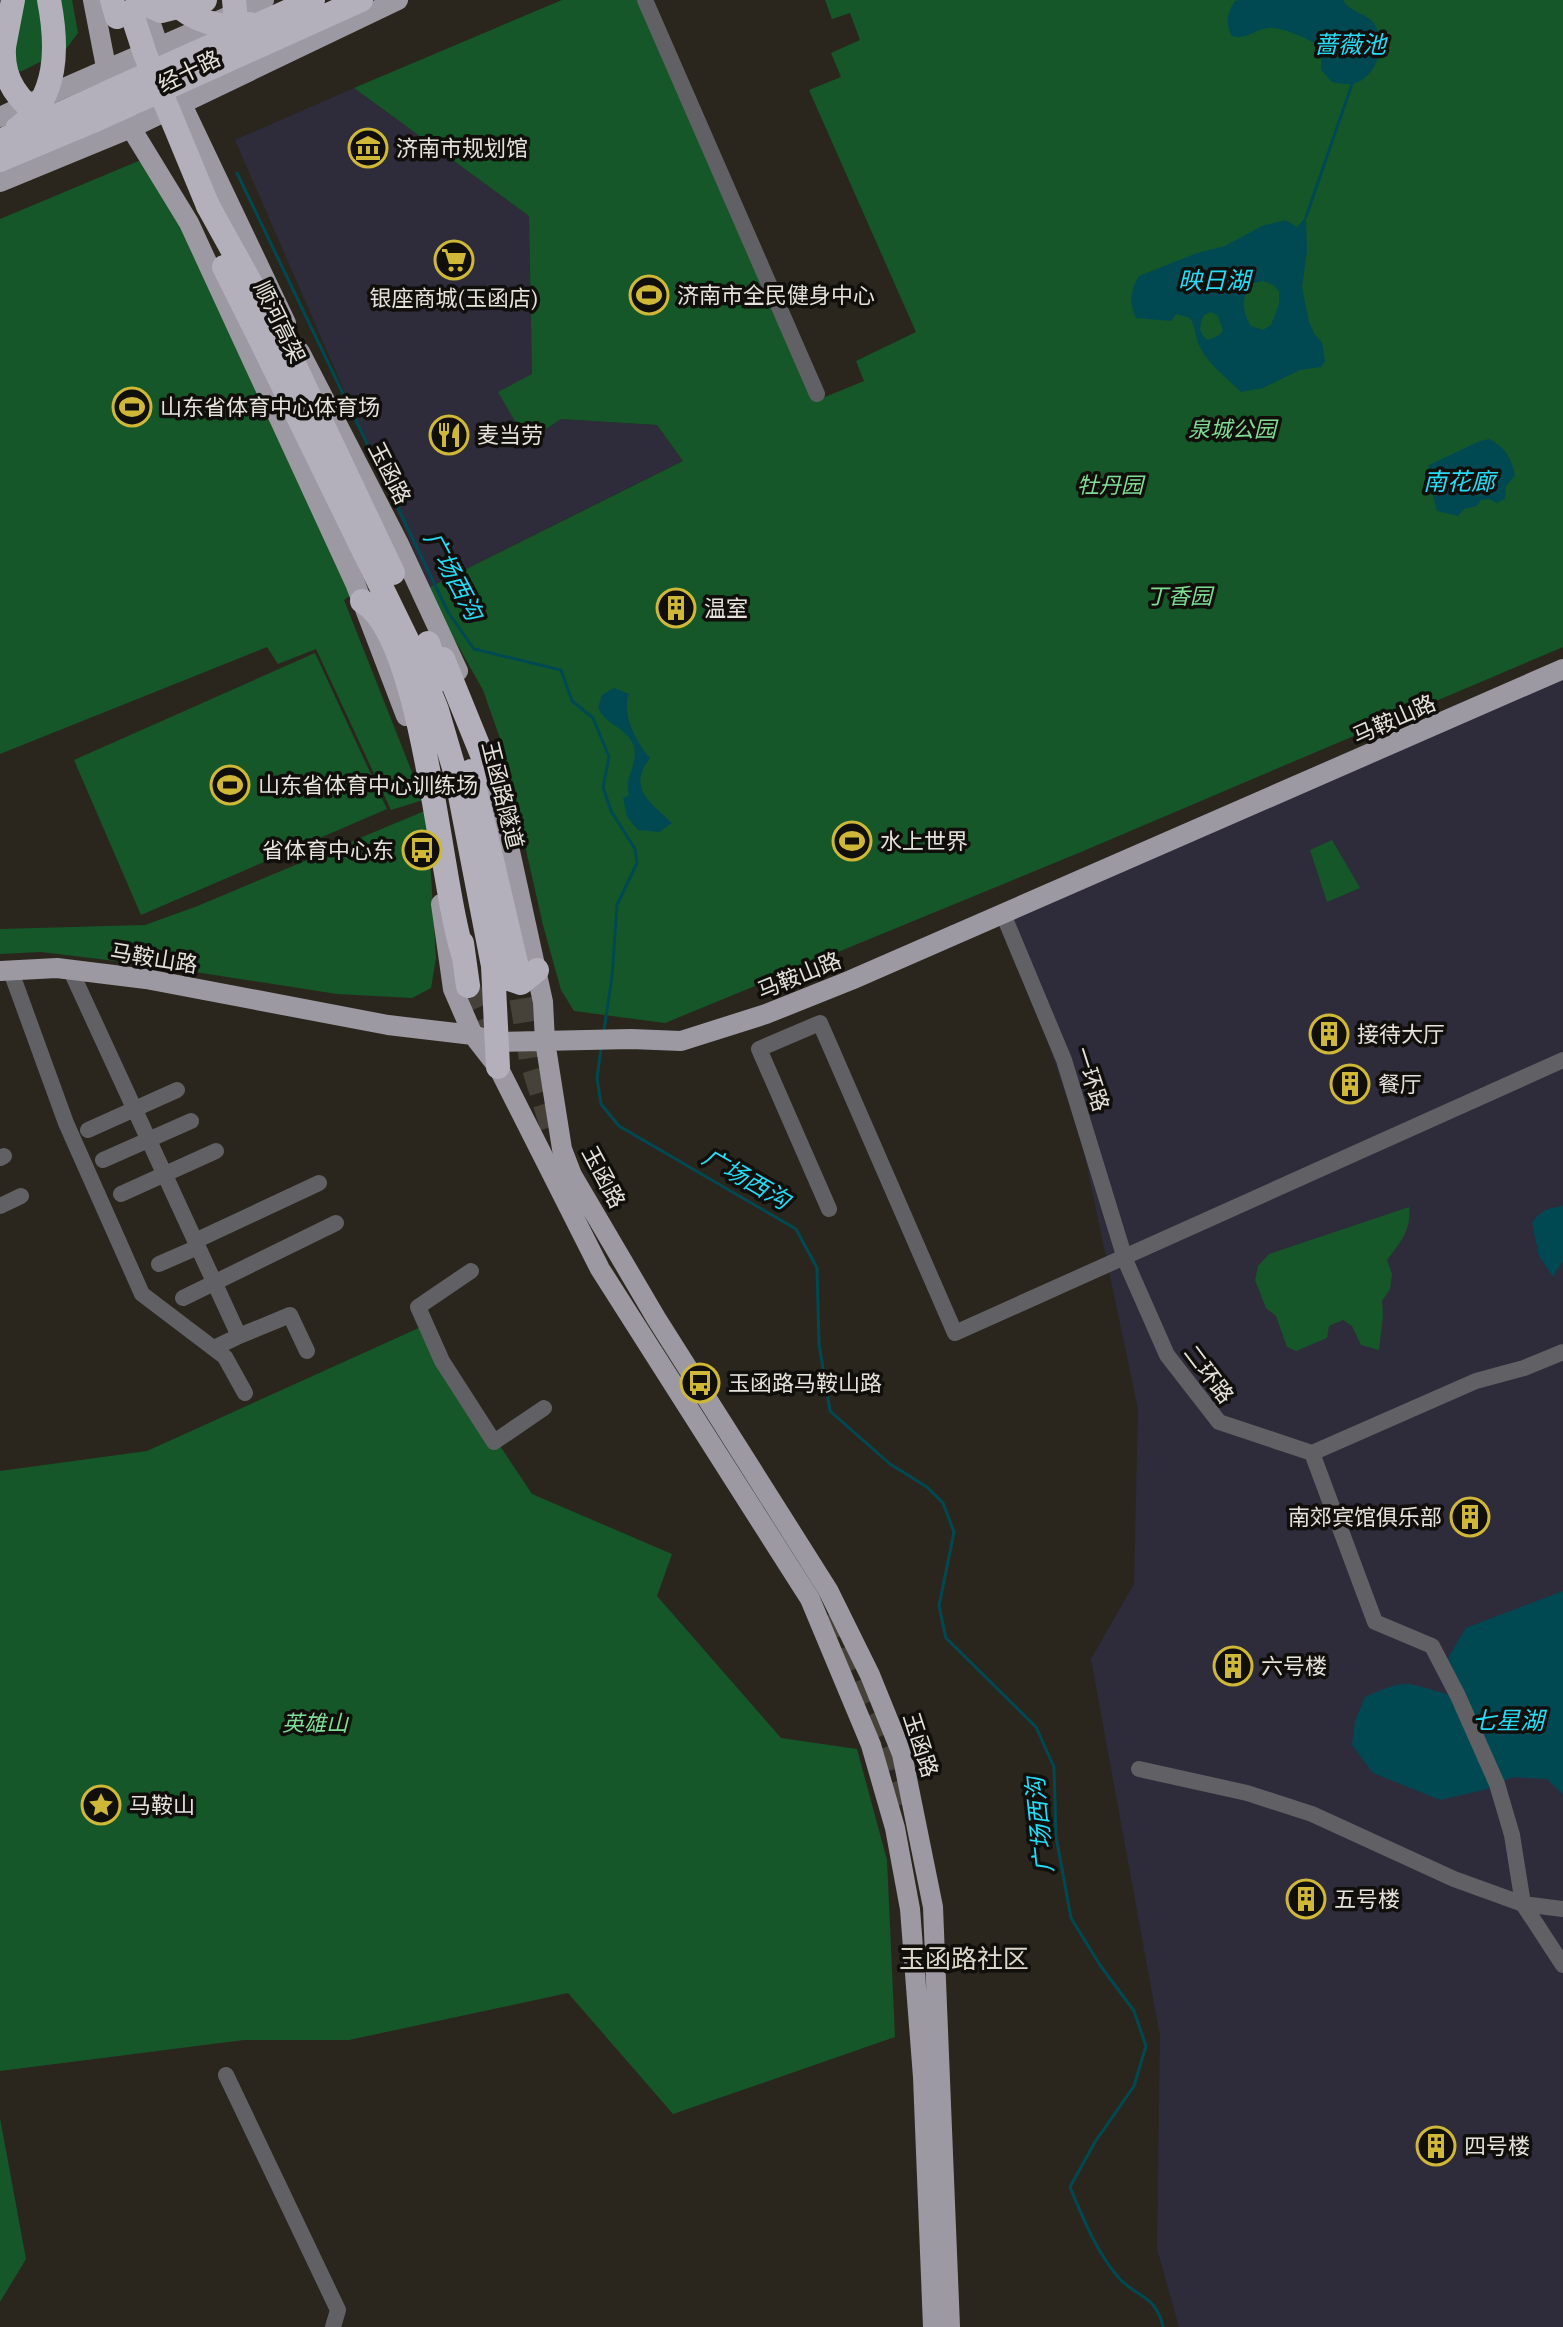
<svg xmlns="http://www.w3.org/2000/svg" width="1563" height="2327" viewBox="0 0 1563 2327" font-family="'Source Serif 4','Noto Sans SC',serif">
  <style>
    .commercial { fill: #2e2b3b }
    .green { fill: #155729 }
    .water { fill: #004953; fill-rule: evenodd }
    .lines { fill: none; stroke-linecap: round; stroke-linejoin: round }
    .stream { stroke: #004953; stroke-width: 3 }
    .highway-tunnel { stroke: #46423a; stroke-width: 24; stroke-dasharray: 24 12; stroke-linecap: butt }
    .minor { stroke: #616065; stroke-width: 16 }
    .major { stroke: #9c99a3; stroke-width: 20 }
    .highway { stroke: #b3b0bc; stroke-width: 24 }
    .highway-bridge { stroke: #b3b0bc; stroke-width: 24 }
    .labels { text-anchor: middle; stroke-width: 7; stroke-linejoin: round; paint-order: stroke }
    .street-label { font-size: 22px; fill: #e5e2dc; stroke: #110f0b }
    .poi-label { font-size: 22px; fill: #e5e2dc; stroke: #110f0b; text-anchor: start }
    .park-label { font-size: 22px; font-style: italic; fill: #7fdd94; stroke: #110f0b }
    .water-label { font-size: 24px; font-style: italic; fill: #26dcf7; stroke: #110f0b }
    .quarter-label { font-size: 26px; fill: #ddd7cb; stroke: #110f0b }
  </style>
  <rect width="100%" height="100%" fill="#2a261d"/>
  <path class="commercial" d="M354 88 529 216 532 374 527 442 561 419 657 425 683 461 430 587 235 140Z
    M1563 670V2327H1179L1157 2249 1160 2036 1091 1659 1134 1584 1138 1409 1082 1143 1007 921Z"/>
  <path class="green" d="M7 0H72L78 33 66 49 22 71 13 72Z
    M562 0H638L815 401 864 381 856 361 916 332 809 90 841 77 831 53 860 40 850 13 832 19 825 0H1563V647L1081 852 665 1023 574 1011 561 990 543 925 502 744 483 690 439 612 430 587 683 461 657 425 561 419 527 442 498 392 532 374 529 216 354 88Z
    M148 157 352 594 344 600 423 800 391 810 316 649 278 664 267 647 0 754V219Z
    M315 653 387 809 141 915 74 760Z
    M427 810 436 958 431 988 412 998 337 994 157 966 41 952 0 954V929L145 925 195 907Z
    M1332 840 1360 888 1327 902 1310 850Z
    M1409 1207C1412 1229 1400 1243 1387 1260L1392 1274 1390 1289 1382 1301 1383 1316 1379 1350 1361 1345 1352 1326 1343 1320 1329 1326 1327 1338 1296 1351 1287 1347 1276 1316 1266 1308 1255 1280 1258 1266 1269 1254Z
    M421 1327 532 1494 672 1554 657 1596 781 1738 857 1749 887 1860 895 2037 673 2114 568 1993 349 2040H244L0 2071V1471L147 1451Z
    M0 2118 26 2259 0 2302Z"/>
  <path class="water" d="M1240 0H1343C1350 12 1365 13 1373 22 1388 42 1377 80 1351 84 1346 85 1337 83 1332 82L1321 70V53L1318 44C1304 38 1284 27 1269 28 1255 29 1245 41 1232 36 1225 25 1227 12 1235 1Z
    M1306 217 1307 251 1302 287 1309 322 1315 335 1322 342 1325 361 1321 367 1300 370 1263 388 1241 392C1227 378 1210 366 1201 349 1195 339 1196 328 1190 318L1176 314 1171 321 1136 318C1129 303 1130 290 1139 276L1197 253 1225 246 1262 226 1285 220 1297 227ZM1263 281 1273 285 1279 291V304L1271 325 1263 330 1251 326C1242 312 1242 298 1249 284ZM1211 312 1218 316 1223 331 1218 336 1208 340C1198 333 1199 326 1204 315Z
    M1489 439C1505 447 1512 458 1515 476L1506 486 1505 499 1497 503 1489 499 1481 500 1477 506 1464 509 1458 516 1437 511 1428 478 1429 465 1480 441Z
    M614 688 629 694C621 714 637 743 650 758 627 789 650 802 672 823L659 832 638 830 627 817 623 798 629 795C623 777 640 763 633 744 625 726 604 725 598 707L602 695Z
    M1563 1206V1261L1553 1277 1539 1256 1532 1223C1541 1210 1548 1208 1563 1206Z
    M1563 1591V1795L1547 1779 1513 1777 1484 1790 1440 1800 1373 1773 1352 1745 1355 1721 1365 1697C1380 1691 1398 1681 1414 1685 1430 1688 1442 1694 1458 1696L1448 1658 1466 1628Z"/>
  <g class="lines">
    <path class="stream" d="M237 173 448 612 474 649 561 670 572 701 593 718 609 757 603 787 611 811 635 849 637 863 617 905 612 977 604 1030
      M1306 217 1352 84
      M601 1049 597 1078 601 1104 619 1126 796 1229 817 1268 819 1344 830 1411 890 1464 927 1487 943 1503 954 1532 939 1606 946 1638 1036 1727 1054 1767 1056 1836 1071 1918 1100 1965 1134 2011 1146 2046 1134 2086 1095 2142 1070 2187C1083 2218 1096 2251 1118 2277 1135 2297 1156 2294 1163 2327"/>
    <path class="highway-tunnel" d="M516 963 531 1059 554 1133
      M468 986 496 1054
      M831 1614 891 1756 906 1815"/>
    <path class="minor" d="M645 0 817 394
      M1003 914 1064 1060 1126 1262 1167 1355 1219 1422 1312 1453
      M10 969 66 1123 142 1294 225 1357 245 1393
      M70 969 239 1336 214 1348
      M88 1130 177 1090
      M0 1158 4 1156
      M103 1160 191 1121
      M121 1194 216 1151
      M0 1206 21 1196
      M829 1209 759 1049 820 1023 955 1333 1563 1060
      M195 1241 319 1183
      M159 1264 198 1247
      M471 1271 418 1307 442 1361 494 1442 544 1408
      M183 1298 336 1223
      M239 1336 290 1315 307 1351
      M1563 1352 1524 1368 1476 1381 1312 1453 1375 1622 1432 1646 1458 1696 1497 1784 1512 1835 1523 1904 1563 1965
      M1139 1769 1247 1793 1312 1814 1454 1879 1523 1904 1563 1909
      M226 2075 338 2310 333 2327"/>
    <path class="major" d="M93 0 106 67 131 128 189 223 355 583 406 716
      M143 0 168 75 286 323
      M0 117C87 76 177 41 264 0
      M0 182 131 128 398 0
      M300 352 398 542 458 671
      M493 764 494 778 543 1002 545 1041 562 1149 572 1175 656 1318 828 1590 870 1675 902 1754 933 1907 950 2327
      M441 904 453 989 473 1035 498 1067 600 1269 810 1599 871 1745 895 1828 910 1909 923 2077 933 2327
      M0 971 57 968 146 979 388 1025 473 1035 496 1042 631 1039 681 1041 766 1014 851 980 1563 669"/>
    <path class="highway" d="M112 0 117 17
      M145 4 161 11 205 0
      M4 47 13 0
      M208 206 285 345
      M224 267 265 349
      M362 601C425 637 439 884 464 957
      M428 643 441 679
      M443 659 489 772 494 778
      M417 660 437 710 456 775 493 966 498 1067
      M471 771 516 963
      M462 943 468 986
      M493 966 500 976 521 983 537 970"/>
    <path class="highway-bridge" d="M171 0C193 21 220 30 250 24
      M131 11 145 54 208 206
      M233 39 236 21 234 0
      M4 47C2 81 19 102 46 120
      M17 129C59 98 58 46 49 0
      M0 141 313 0
      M0 160 93 121 361 0
      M285 345 393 573
      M265 349 417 660"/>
  </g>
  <defs>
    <symbol id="museum-ring" viewBox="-11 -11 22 22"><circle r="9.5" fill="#110f0b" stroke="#cfb837" stroke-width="1.5"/><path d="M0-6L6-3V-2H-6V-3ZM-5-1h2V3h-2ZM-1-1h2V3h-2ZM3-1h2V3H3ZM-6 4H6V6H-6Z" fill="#cfb837"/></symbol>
    <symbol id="supermarket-ring" viewBox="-11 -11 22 22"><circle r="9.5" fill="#110f0b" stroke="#cfb837" stroke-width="1.5"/><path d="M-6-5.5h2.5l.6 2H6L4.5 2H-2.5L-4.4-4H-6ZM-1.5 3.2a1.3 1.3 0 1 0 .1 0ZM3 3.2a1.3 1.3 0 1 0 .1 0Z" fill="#cfb837"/></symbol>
    <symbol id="stadium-ring" viewBox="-11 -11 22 22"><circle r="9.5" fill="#110f0b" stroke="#cfb837" stroke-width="1.5"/><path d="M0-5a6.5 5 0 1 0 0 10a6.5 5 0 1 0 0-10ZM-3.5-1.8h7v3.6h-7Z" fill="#cfb837"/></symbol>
    <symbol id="restaurant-ring" viewBox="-11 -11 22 22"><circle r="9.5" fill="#110f0b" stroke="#cfb837" stroke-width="1.5"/><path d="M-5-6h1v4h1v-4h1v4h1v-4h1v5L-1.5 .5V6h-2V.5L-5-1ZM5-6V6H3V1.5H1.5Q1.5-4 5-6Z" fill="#cfb837"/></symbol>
    <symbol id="building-ring" viewBox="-11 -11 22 22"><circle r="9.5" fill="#110f0b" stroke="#cfb837" stroke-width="1.5"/><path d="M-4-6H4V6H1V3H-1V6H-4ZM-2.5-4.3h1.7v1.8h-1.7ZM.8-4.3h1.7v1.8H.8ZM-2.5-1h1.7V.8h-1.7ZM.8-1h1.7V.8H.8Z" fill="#cfb837"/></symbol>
    <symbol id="bus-ring" viewBox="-11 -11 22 22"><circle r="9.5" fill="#110f0b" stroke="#cfb837" stroke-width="1.5"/><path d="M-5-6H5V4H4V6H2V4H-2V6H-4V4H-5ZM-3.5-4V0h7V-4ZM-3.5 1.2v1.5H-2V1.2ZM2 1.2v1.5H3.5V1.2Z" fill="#cfb837"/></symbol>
    <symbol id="sight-ring" viewBox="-11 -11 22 22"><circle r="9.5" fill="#110f0b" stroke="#cfb837" stroke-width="1.5"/><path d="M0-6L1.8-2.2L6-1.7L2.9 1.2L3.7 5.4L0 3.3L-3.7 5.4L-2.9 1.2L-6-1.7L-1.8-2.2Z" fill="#cfb837"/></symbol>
  </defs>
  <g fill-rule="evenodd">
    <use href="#museum-ring" x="346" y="126" width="44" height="44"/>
    <use href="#supermarket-ring" x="432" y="238" width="44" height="44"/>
    <use href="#stadium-ring" x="627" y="273" width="44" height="44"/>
    <use href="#stadium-ring" x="110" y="385" width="44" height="44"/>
    <use href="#restaurant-ring" x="427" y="413" width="44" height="44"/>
    <use href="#building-ring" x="654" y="586" width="44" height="44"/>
    <use href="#stadium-ring" x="208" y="763" width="44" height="44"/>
    <use href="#stadium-ring" x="830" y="819" width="44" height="44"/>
    <use href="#bus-ring" x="400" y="828" width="44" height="44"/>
    <use href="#building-ring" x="1307" y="1012" width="44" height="44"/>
    <use href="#building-ring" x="1328" y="1062" width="44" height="44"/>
    <use href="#bus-ring" x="678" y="1361" width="44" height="44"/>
    <use href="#building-ring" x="1448" y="1495" width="44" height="44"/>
    <use href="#building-ring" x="1211" y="1644" width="44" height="44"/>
    <use href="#sight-ring" x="79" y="1783" width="44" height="44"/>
    <use href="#building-ring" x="1284" y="1877" width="44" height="44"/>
    <use href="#building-ring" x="1414" y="2124" width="44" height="44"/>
  </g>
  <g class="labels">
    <g class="street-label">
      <text transform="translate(189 71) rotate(-26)" y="8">经十路</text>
      <text transform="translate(280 322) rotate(64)" y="8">顺河高架</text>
      <text transform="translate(390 473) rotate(63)" y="8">玉函路</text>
      <text transform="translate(1394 719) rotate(-24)" y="8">马鞍山路</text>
      <text transform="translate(503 795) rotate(76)" y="8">玉函路隧道</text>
      <text transform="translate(154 958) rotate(9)" y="8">马鞍山路</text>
      <text transform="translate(799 975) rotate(-22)" y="8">马鞍山路</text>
      <text transform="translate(1092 1079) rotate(72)" y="8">一环路</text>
      <text transform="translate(604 1177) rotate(62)" y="8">玉函路</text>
      <text transform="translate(1209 1374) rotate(53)" y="8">二环路</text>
      <text transform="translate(921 1745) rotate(72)" y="8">玉函路</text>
    </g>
    <g class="poi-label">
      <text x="396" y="156">济南市规划馆</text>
      <text x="677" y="303">济南市全民健身中心</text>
      <text x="454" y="306" text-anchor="middle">银座商城(玉函店)</text>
      <text x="160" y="415">山东省体育中心体育场</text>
      <text x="477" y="443">麦当劳</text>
      <text x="704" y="616">温室</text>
      <text x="258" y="793">山东省体育中心训练场</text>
      <text x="880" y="849">水上世界</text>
      <text x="394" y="858" text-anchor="end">省体育中心东</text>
      <text x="1357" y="1042">接待大厅</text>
      <text x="1378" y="1092">餐厅</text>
      <text x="728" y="1391">玉函路马鞍山路</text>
      <text x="1442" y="1525" text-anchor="end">南郊宾馆俱乐部</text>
      <text x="1261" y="1674">六号楼</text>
      <text x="129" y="1813">马鞍山</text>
      <text x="1334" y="1907">五号楼</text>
      <text x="1464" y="2154">四号楼</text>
    </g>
    <g class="park-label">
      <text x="1232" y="437">泉城公园</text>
      <text x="1110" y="493">牡丹园</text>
      <text x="1179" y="604">丁香园</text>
      <text x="315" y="1731">英雄山</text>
    </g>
    <g class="water-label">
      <text x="1350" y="53">蔷薇池</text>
      <text x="1214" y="289">映日湖</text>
      <text x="1459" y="490">南花廊</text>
      <text transform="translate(453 576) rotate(62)" y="8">广场西沟</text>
      <text transform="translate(746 1179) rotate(30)" y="8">广场西沟</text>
      <text x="1508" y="1729">七星湖</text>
      <text transform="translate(1040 1825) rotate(-96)" y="8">广场西沟</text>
    </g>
    <g class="quarter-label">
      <text x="964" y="1968">玉函路社区</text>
    </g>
  </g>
</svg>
